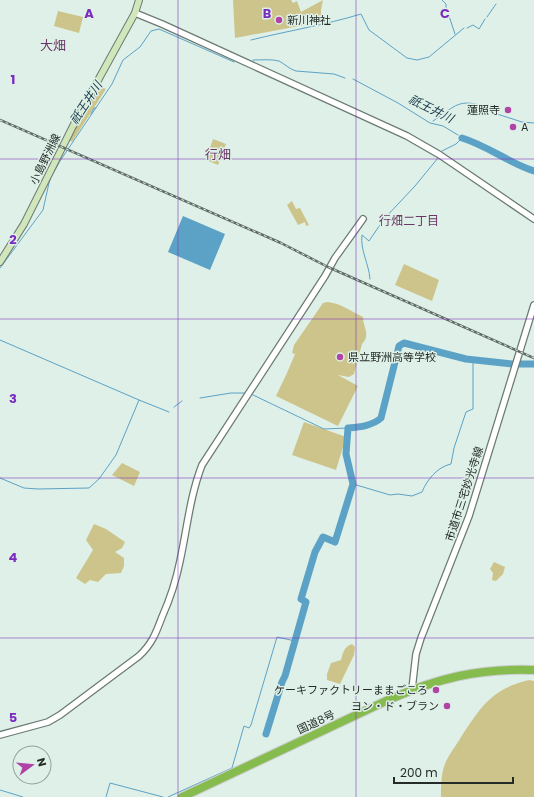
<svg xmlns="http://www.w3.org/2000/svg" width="534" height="797" viewBox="0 0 534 797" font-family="Poppins,'Noto Sans JP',sans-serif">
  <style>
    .green { fill: #cdc48b }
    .water { fill: #5ca2c6 }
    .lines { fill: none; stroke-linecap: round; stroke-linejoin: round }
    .stream { stroke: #5ca2c6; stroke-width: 1 }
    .river { stroke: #5ca2c6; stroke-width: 7 }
    .tertiary-casing { stroke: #6b7b73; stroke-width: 8 }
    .secondary-casing { stroke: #6b7b73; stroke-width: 8 }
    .trunk-casing { stroke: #cbcccb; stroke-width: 10 }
    .tertiary { stroke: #fff; stroke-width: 5.5 }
    .secondary { stroke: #d2e6bc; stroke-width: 6 }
    .trunk { stroke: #86bc4e; stroke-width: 8 }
    .rail-casing { stroke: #606a65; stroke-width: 2.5 }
    .rail { stroke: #def0e7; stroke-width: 1; stroke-dasharray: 3; stroke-linecap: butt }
    .grid { fill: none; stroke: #7b2cbf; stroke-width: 1; stroke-opacity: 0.55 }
    .poi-dot { fill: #af44a6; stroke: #def0e7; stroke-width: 1.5 }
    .labels { text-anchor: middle; stroke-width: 3; stroke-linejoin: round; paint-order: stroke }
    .poi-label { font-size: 11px; fill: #252c28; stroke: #def0e7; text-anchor: start }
    .street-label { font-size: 11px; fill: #252c28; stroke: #def0e7 }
    .water-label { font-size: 12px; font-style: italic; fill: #173848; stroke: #def0e7 }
    .neighbourhood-label { font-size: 12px; fill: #6a3665; stroke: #def0e7 }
    .quarter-label { font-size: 13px; fill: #6a3665; stroke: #def0e7 }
    .grid-label { font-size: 13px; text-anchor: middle; font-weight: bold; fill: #7b2cbf; stroke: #def0e7; stroke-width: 3; stroke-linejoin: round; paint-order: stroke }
  </style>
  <rect width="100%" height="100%" fill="#def0e7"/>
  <path class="green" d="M233 0H291L293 3 297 1 301 12 323 0 321 10V22L235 38Z
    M58 11 83 17 79 33 54 26Z
    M99 86 106 89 72 142 68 139Z
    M213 139 226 144 218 165 206 160Z
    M292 201 296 209 300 208 309 225 306 226 305 222 298 225 287 205Z
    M404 264 439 280 432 301 395 285Z
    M327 302C340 303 349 310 361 316L363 317C363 327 371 335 362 344L354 374 349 377 338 375 358 386 338 426 276 396 287 373 295 354 292 353 294 345 323 303Z
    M304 422 346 437 336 470 292 455Z
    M122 463 140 472 134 486 112 475Z
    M94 524 106 529 125 542 122 548 115 552 124 558V566L121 573 106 574 98 582 90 580 85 584 76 578 93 550 86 540Z
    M494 562 505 567 503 574 496 581 492 580 493 573 490 569Z
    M352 644 355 647 354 655 340 684 327 680V674L331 663 341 660C343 652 344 647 352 644Z
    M529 680 534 681V797H441C441 786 441 774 445 764 448 755 456 746 461 737 481 707 491 689 529 680Z"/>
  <path class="water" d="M183 216 225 234 210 270 168 252Z"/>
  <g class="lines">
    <path class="stream" d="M442 0 446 4V7L455 34
      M487 17 496 4
      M467 28 473 25 479 29 485 19
      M251 40C287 31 325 25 361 14L369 30 407 58 417 60 429 57 464 28
      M253 60C261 60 272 59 279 61 285 64 289 69 296 71L334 74 345 78
      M353 79 398 103 430 123 443 126 458 135
      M91 114 94 108H96
      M497 114 522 122 534 123
      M433 121C457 105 458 98 487 107
      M442 151 456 144 462 138
      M0 268 43 210 49 183 51 177 60 161 112 84 123 60 140 47 151 31 159 29 234 62
      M370 279C369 264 360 250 362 235L369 241 384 219 415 186 438 158
      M0 340 139 400
      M251 394 324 429 348 428
      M200 398 231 393H246
      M174 407 182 401
      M0 478 24 488 38 489 89 488 99 479 116 455 139 400 169 412
      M353 484 390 495 398 494 412 496 422 492C427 480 437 467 451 464L454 448 466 412 473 409V360
      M0 790 23 797
      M106 797 110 783 163 797
      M168 797 232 768 244 726 249 728 251 725 277 637 295 641"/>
    <path class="river" d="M462 138C488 146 509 163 534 171
      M520 364H534
      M266 734 282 682 285 676 306 602 301 599 315 552 323 537 335 542 353 484 346 454 348 428C359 427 372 426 381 418L399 346 404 343 466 359 512 364"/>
    <defs>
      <path id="tertiary" d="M135 13 162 24 407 136 440 155 534 219
        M412 689 416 654 421 638 469 516 534 305
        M0 735 48 722 60 715 139 656C152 644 156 633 162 617 170 599 176 581 180 561 187 529 190 496 202 465L325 276 335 258 363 219"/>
      <path id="secondary" d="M0 262 24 224 74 124 135 13 139 0"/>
      <path id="trunk" d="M182 797 388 700C438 678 479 668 534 670"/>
    </defs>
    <use href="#tertiary" class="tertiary-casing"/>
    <use href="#secondary" class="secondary-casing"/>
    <use href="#trunk" class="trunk-casing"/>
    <use href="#tertiary" class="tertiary"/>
    <use href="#secondary" class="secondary"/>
    <use href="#trunk" class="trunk"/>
    <defs>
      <path id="rail" d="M0 120 281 243 328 267 534 358"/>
    </defs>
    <use href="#rail" class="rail-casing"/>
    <use href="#rail" class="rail"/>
  </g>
  <path class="grid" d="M178 0V797M356 0V797M0 159H534M0 319H534M0 478H534M0 638H534"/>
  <g class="poi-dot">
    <circle cx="279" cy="20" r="4"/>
    <circle cx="508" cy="110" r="4"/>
    <circle cx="513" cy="127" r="4"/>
    <circle cx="340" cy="357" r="4"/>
    <circle cx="436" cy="690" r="4"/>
    <circle cx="447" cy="706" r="4"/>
  </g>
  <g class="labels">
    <g class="poi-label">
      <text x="287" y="24">新川神社</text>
      <text x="500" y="114" text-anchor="end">蓮照寺</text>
      <text x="521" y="131">A</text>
      <text x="348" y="361">県立野洲高等学校</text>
      <text x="428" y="694" text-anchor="end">ケーキファクトリーままごころ</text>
      <text x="439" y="710" text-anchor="end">ヨン・ド・ブラン</text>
    </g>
    <g class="street-label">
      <text transform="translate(45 159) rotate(-64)" y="4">小島野洲線</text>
      <text transform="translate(464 494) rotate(-72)" y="4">市道市三宅妙光寺線</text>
      <text transform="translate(316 722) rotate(-25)" y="4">国道8号</text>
    </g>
    <g class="water-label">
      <text transform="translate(86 103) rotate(-57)" y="4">祇王井川</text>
      <text transform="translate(431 109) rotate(26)" y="4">祇王井川</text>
    </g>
    <g class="neighbourhood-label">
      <text x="409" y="225">行畑二丁目</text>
    </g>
    <g class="quarter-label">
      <text x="53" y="50">大畑</text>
      <text x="218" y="159">行畑</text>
    </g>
  </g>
  <g class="grid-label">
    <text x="89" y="18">A</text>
    <text x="267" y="18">B</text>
    <text x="445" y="18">C</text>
    <text x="13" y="84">1</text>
    <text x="13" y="244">2</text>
    <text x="13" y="403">3</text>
    <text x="13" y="562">4</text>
    <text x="13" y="722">5</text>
  </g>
  <g transform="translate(32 765) rotate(74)"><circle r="19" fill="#def0e7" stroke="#94a29b"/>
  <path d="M0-3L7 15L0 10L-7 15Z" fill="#af44a6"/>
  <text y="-6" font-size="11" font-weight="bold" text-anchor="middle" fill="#252c28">N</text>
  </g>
  <path d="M394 777v6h119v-6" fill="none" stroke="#252c28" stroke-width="2"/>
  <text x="400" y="777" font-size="12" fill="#252c28" stroke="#def0e7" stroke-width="3" paint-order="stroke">200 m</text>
</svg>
